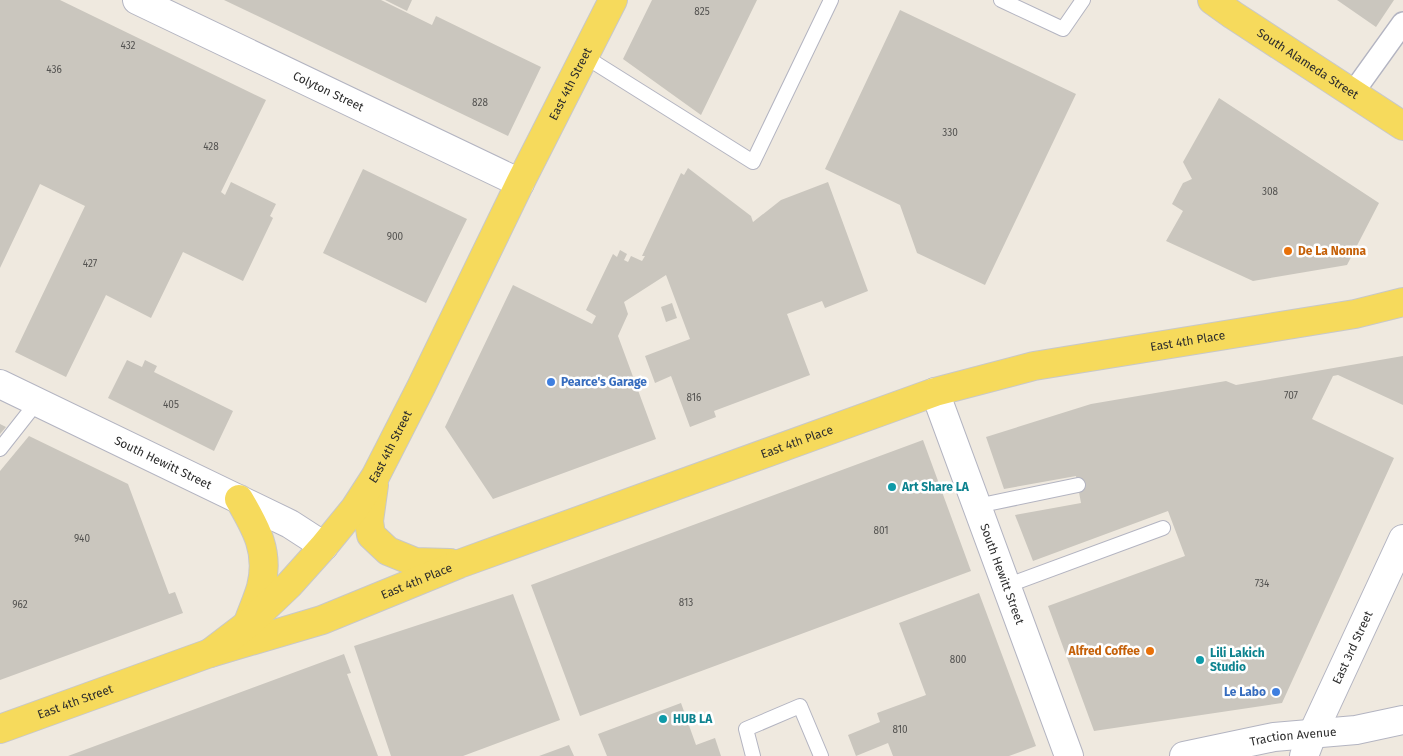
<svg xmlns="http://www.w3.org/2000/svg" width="1403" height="756" viewBox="0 0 1403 756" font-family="'Fira Sans',sans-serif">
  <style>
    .building { fill: #cac6be }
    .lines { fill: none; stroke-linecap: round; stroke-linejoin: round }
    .service-casing { stroke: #b3b4c1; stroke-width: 16 }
    .pedestrian-casing { stroke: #b3b4c1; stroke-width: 24 }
    .minor-casing { stroke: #b3b4c1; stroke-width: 30 }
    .primary-casing { stroke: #c8c8c8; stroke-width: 30 }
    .service { stroke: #fff; stroke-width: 14 }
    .pedestrian { stroke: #fff; stroke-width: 21 }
    .minor { stroke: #fff; stroke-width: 28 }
    .primary { stroke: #f6da5c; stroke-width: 28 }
    .food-dot { fill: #e8710a; stroke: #fff; stroke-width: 2 }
    .shop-dot { fill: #3f7fe0; stroke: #fff; stroke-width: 2 }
    .culture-dot { fill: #0f9aa8; stroke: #fff; stroke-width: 2 }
    .labels { text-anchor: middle; stroke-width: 5; stroke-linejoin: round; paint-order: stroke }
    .number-label { font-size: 10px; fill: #545351 }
    .street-label { font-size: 12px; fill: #2d2d2d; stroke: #fff }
    .food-label { font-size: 12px; font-weight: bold; fill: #c56008; stroke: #fff; text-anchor: start }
    .shop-label { font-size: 12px; font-weight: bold; fill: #366cbe; stroke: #fff; text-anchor: start }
    .culture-label { font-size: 12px; font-weight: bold; fill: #0d838f; stroke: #fff; text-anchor: start }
  </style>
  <rect width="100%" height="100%" fill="#efe9df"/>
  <path class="building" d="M0 0H60L266 100 221 192 225 195 231 182 276 204 270 216 273 218 243 281 183 252 151 318 106 295 66 377 15 352 85 206 40 184 0 268Z
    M224 0H381L432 25 436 16 541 67 508 136Z
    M385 0H412L407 11Z
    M652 0H757L701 115 623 59Z
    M1337 0H1394L1376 27Z
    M900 10 1076 94 985 285 917 253 900 205 825 169Z
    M1219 98 1379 203 1347 265 1253 281 1166 241 1183 211 1172 204 1183 183 1192 179 1183 162Z
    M688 168 751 216 753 222 781 200 828 182 868 291 825 308 822 301 787 314 810 375 714 411 716 417 690 427 671 376 655 383 645 356 690 339 666 275 624 302 628 314 618 336 656 439 493 499 445 427 513 285 592 324 596 316 586 310 613 254 617 257 620 250 627 254 624 260 628 262 631 256 642 261 645 256H642L681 173 684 175Z
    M363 169 467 219 426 303 323 253Z
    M672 303 677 318 666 322 661 307Z
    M1403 356V405L1338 375 1333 376 1312 419 1394 458 1282 703 1094 731 1048 606 1185 556 1168 511 1033 561 1015 515 1081 503 1076 476 1004 489 986 437 1091 404 1226 381 1236 385Z
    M127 360 142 367 145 360 157 366 154 372 233 411 214 451 108 398Z
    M0 424 6 427 0 434Z
    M29 436 128 484 169 594 175 592 183 613 0 680V471Z
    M923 440 971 571 580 716 531 585Z
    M979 593 1036 746 1009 756H893L888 743 856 756 848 735 880 722 877 713 926 695 899 623Z
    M513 594 560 720 463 756H391L354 646Z
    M344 654 351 673 347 674 378 756H68Z
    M681 703 696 745 715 738 721 756H607L598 734Z
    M569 745 574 756H539Z"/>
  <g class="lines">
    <defs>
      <path id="service" d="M1001 0 1063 29 1083 0
        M584 56 753 162 831 0
        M0 449 37 402
        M977 506 1078 485
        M1006 586 1163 528
        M753 756 746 729 800 706 821 756"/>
      <path id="pedestrian" d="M1352 94 1403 23"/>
      <g id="minor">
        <path id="s1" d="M137 0 520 183"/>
        <path id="s2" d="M0 384 290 524 324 546"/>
        <path id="s3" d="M935 392 1069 756"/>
        <path id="s4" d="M1184 756 1274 737 1356 730 1403 720"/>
        <path id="s5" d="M1304 756 1312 735 1403 539"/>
      </g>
      <g id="primary">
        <path id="s6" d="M1212 0 1233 15 1403 126"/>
        <path d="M374 485 369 521 371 535 388 551 415 562 450 563"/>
        <path d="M239 499C256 528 270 552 261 587 258 598 253 609 249 620"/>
        <path id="s7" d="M210 653 322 620 459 564 935 392 1034 366 1355 314 1403 302"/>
        <path id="s8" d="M0 729 210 653 248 624 289 585 324 546 355 508 375 477 421 387 520 183 613 0"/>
      </g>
    </defs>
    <use href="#service" class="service-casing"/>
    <use href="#pedestrian" class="pedestrian-casing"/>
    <use href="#minor" class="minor-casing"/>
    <use href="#primary" class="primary-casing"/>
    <use href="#service" class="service"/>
    <use href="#pedestrian" class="pedestrian"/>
    <use href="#minor" class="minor"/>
    <use href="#primary" class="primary"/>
  </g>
  <g class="food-dot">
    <circle cx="1288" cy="251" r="5"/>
    <circle cx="1150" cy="651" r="5"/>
  </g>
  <g class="shop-dot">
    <circle cx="551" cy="382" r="5"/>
    <circle cx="1276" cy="692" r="5"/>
  </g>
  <g class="culture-dot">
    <circle cx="892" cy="487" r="5"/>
    <circle cx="1200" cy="660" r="5"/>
    <circle cx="663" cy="719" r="5"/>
  </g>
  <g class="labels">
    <g class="number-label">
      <text x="702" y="15">825</text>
      <text x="128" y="49">432</text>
      <text x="54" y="73">436</text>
      <text x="480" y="106">828</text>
      <text x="950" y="136">330</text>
      <text x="211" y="150">428</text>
      <text x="1270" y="195">308</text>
      <text x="395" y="240">900</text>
      <text x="90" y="267">427</text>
      <text x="1291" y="399">707</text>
      <text x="694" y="401">816</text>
      <text x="171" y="408">405</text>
      <text x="881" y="534">801</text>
      <text x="82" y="542">940</text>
      <text x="1262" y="587">734</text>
      <text x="686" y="606">813</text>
      <text x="20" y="608">962</text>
      <text x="958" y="663">800</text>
      <text x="900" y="733">810</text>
    </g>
    <g class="street-label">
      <text dy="4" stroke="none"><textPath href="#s6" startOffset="115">South Alameda Street</textPath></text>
      <text dy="4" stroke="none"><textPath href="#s8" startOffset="905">East 4th Street</textPath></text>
      <text dy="4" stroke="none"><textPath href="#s1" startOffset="212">Colyton Street</textPath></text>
      <text dy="4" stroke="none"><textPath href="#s7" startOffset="1029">East 4th Place</textPath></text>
      <text dy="4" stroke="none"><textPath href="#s7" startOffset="624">East 4th Place</textPath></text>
      <text dy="4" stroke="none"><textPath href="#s8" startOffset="500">East 4th Street</textPath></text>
      <text dy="4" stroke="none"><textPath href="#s2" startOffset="181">South Hewitt Street</textPath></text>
      <text dy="4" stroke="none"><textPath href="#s3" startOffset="194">South Hewitt Street</textPath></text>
      <text dy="4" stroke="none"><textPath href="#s7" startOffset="219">East 4th Place</textPath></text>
      <text dy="4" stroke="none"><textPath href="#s5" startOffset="119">East 3rd Street</textPath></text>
      <text dy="4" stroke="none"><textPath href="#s8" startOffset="80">East 4th Street</textPath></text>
      <text dy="4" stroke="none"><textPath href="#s4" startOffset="111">Traction Avenue</textPath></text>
    </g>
    <g class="food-label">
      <text x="1298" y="255">De La Nonna</text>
      <text x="1140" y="655" text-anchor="end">Alfred Coffee</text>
    </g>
    <g class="shop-label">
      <text x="561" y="386">Pearce's Garage</text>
      <text x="1266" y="696" text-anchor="end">Le Labo</text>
    </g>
    <g class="culture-label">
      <text x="902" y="491">Art Share LA</text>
      <text x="1210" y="657">Lili Lakich<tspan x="1210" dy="14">Studio</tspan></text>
      <text x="673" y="723">HUB LA</text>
    </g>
  </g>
</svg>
